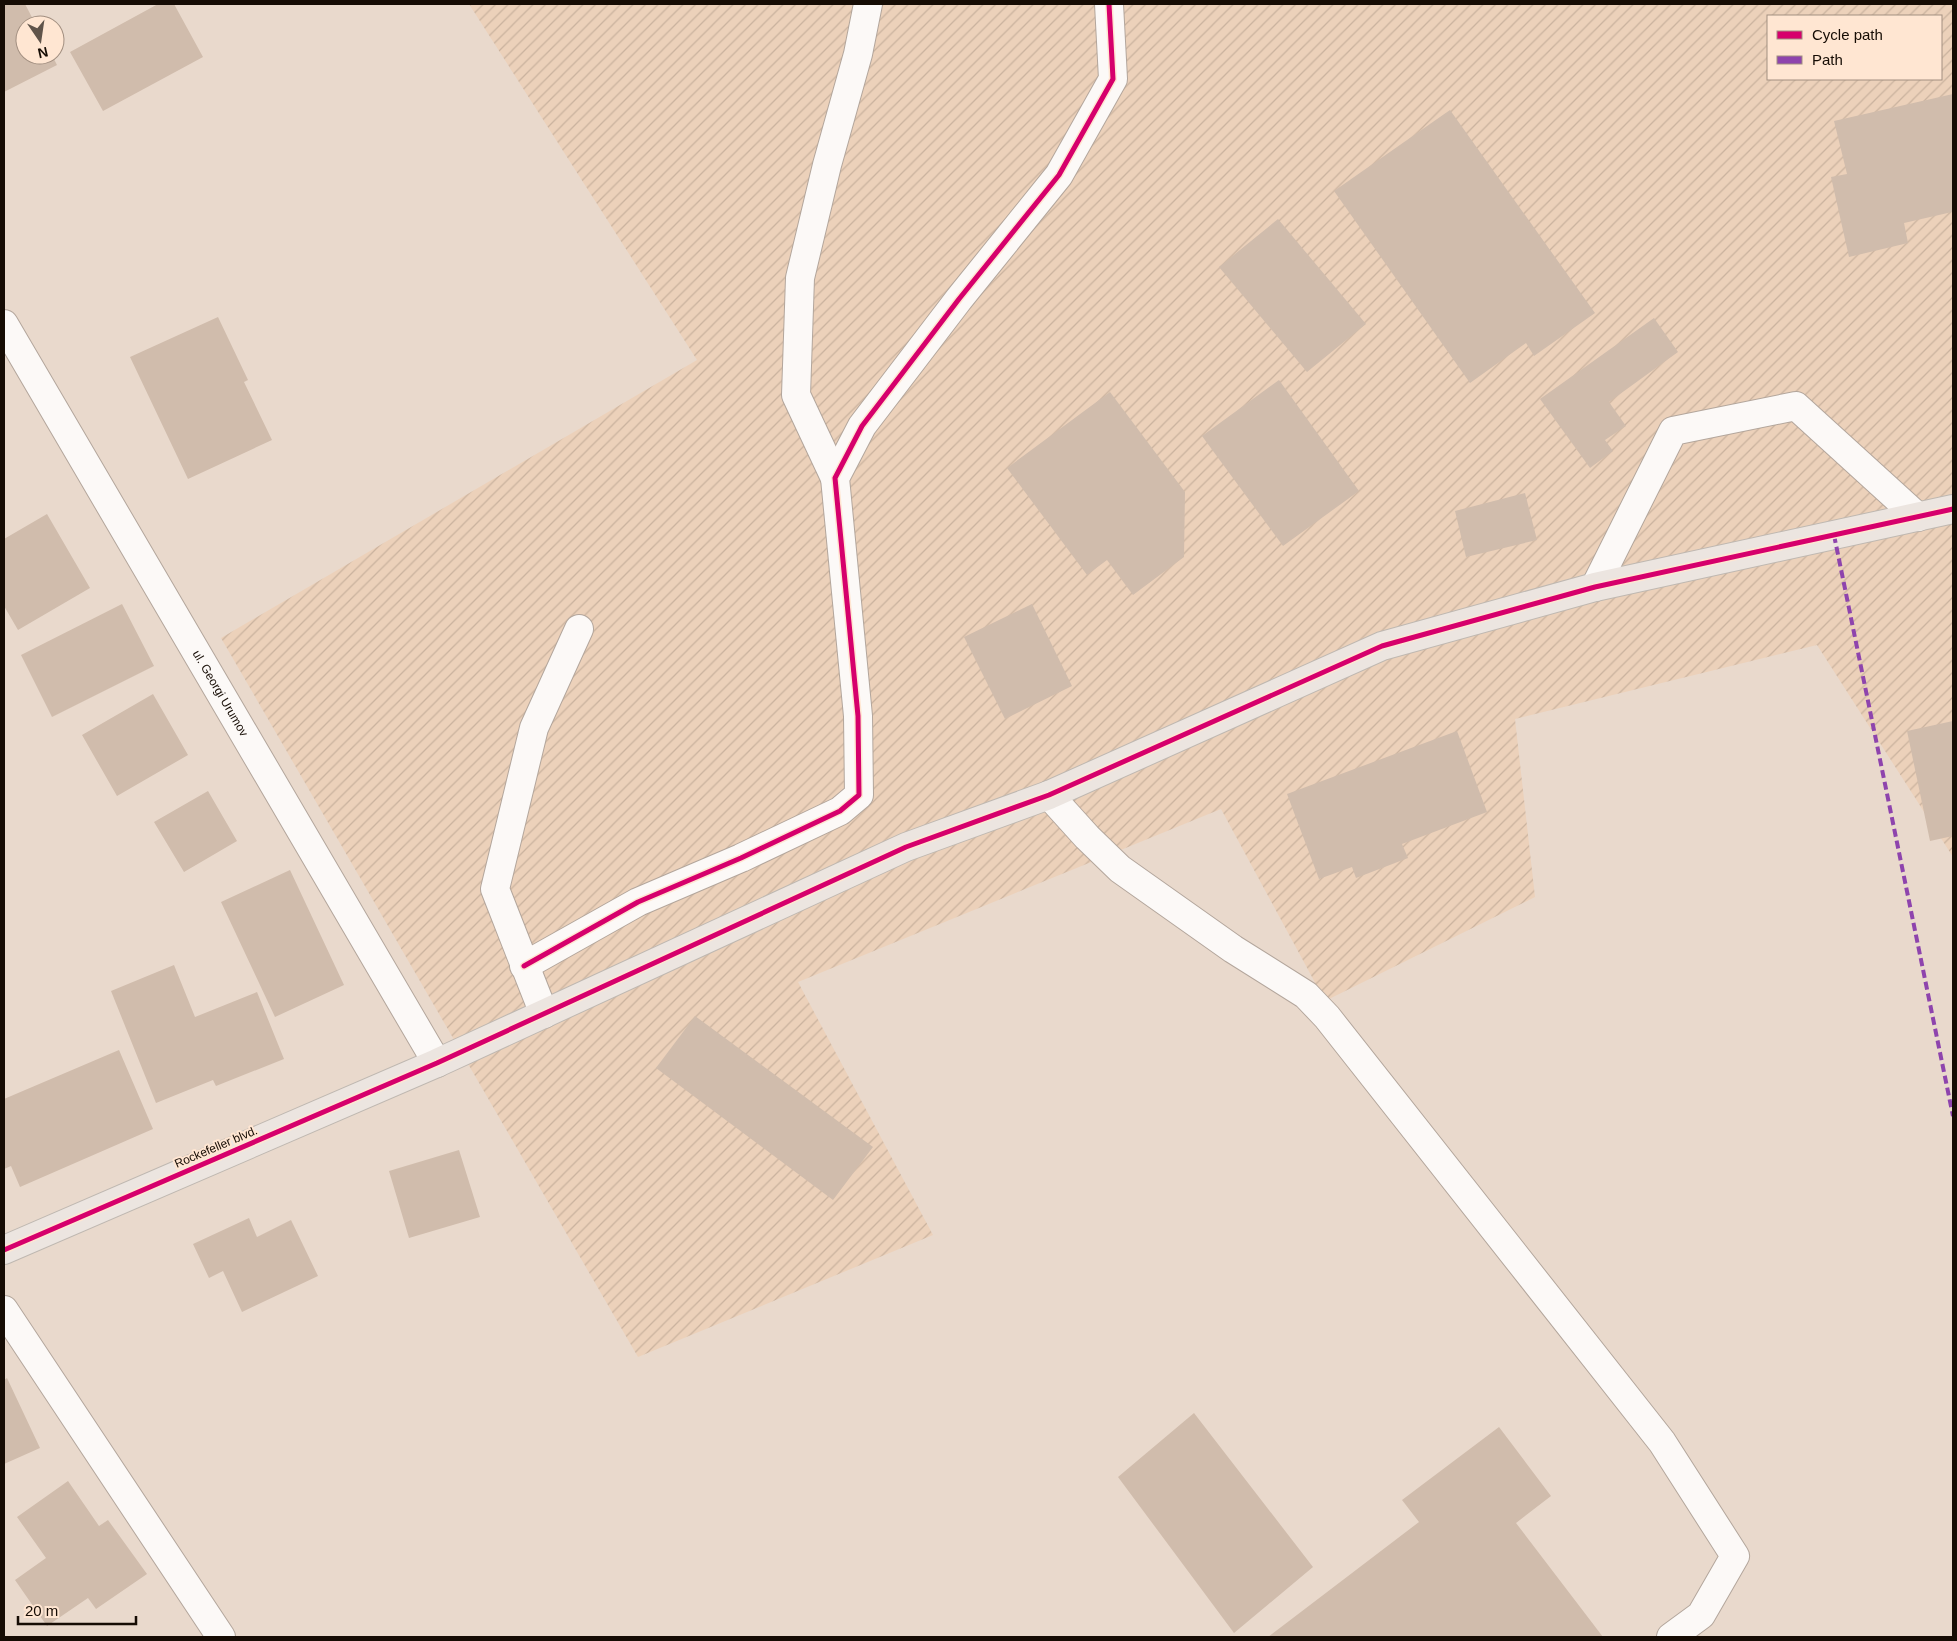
<svg xmlns="http://www.w3.org/2000/svg" width="1957" height="1641" viewBox="0 0 1957 1641" font-family="Arial,sans-serif">
  <style>
    .industrial { fill: url(#industrial-furrows); fill-rule: evenodd }
    .building { fill: #d0bcac }
    .lines { fill: none; stroke-linecap: round; stroke-linejoin: round }
    .minor-casing { stroke: #b3a69c; stroke-width: 30 }
    .major-casing { stroke: #bfb8b1; stroke-width: 30 }
    .minor { stroke: #fcf9f7; stroke-width: 28 }
    .major { stroke: #ece5e0; stroke-width: 28 }
    .quiet { stroke: #8e44ad; stroke-width: 4; stroke-dasharray: 8 4; stroke-linecap: butt }
    .cycleway-casing { stroke: #ffe6d2; stroke-width: 8 }
    .cycleway { stroke: #d6006c; stroke-width: 5 }
    .labels { text-anchor: middle; stroke-width: 4; stroke-linejoin: round; paint-order: stroke }
    .street-label { font-size: 12px; fill: #160c04; stroke: #ffe6d2 }
  </style>
  <defs>
    <pattern id="industrial-furrows" width="10" height="10" patternUnits="userSpaceOnUse" patternTransform="scale(1.25)"><rect width="10" height="10" fill="#ecd1ba"/><path d="M-1 1l2-2M0 10L10 0M9 11l2-2" fill="none" stroke="#cab29e"/></pattern>
  </defs>
  <rect width="100%" height="100%" fill="#e9d9cc"/>
  <path class="industrial" d="M469 4H1953V857L1817 645 1515 719 1535 897 1325 1001 1221 809 798 982 933 1235 638 1357 221 638 697 360ZM1768 16H1941V79H1768Z"/>
  <path class="building" d="M4 4H25L36 25H25V55H52L57 65 4 92Z
    M158 4H174L203 57 103 111 70 52Z
    M1953 94V216L1952 212 1904 223 1908 243 1849 257 1831 177 1847 174 1834 121Z
    M1450 110 1595 313 1534 356 1526 343 1470 383 1334 191Z
    M1278 219 1366 324 1307 372 1219 267Z
    M218 317 248 380 244 382 272 440 188 479 130 357Z
    M1654 318 1678 352 1609 402 1626 426 1605 440 1613 451 1590 468 1540 399Z
    M1279 380 1359 491 1283 546 1202 436Z
    M1110 392 1185 492 1184 557 1133 595 1107 560 1087 575 1007 468Z
    M1525 493 1537 540 1466 557 1455 511Z
    M47 514 90 588 18 630 4 606V539Z
    M122 604 154 666 52 717 21 655Z
    M1032 604 1072 686 1005 719 964 637Z
    M153 694 188 755 117 796 82 735Z
    M1953 721V836L1930 841 1907 731Z
    M1457 731 1487 812 1402 844 1408 858 1356 878 1352 867 1319 879 1287 794Z
    M208 791 237 841 184 872 154 822Z
    M290 870 344 985 275 1017 221 902Z
    M174 965 195 1017 257 992 284 1059 216 1086 213 1080 156 1103 111 991Z
    M695 1016 873 1147 833 1200 656 1068Z
    M119 1050 153 1129 20 1187 11 1166 4 1169V1099Z
    M459 1150 480 1217 409 1238 389 1171Z
    M249 1218 257 1237 291 1220 318 1276 242 1312 223 1271 209 1278 193 1244Z
    M7 1378 40 1448 4 1464V1380Z
    M1194 1413 1313 1567 1234 1633 1118 1477Z
    M1499 1427 1551 1496 1516 1523 1603 1637H1268L1419 1522 1402 1500Z
    M68 1481 99 1526 108 1520 147 1574 96 1609 88 1598 47 1626 15 1580 46 1558 17 1517Z"/>
  <g class="lines">
    <defs>
      <g id="minor">
        <path id="s1" d="M4 324 437 1063"/>
        <path d="M835 478 796 395 800 278 827 165 858 54 868 4"/>
        <path d="M1595 587 1673 431 1796 406 1918 517"/>
        <path d="M1049 795 1087 837 1120 869 1233 949 1306 995 1327 1017 1662 1442 1735 1556 1701 1615 1671 1637"/>
        <path d="M524 966 638 902 741 858 840 811 859 795 858 716 835 478 862 426 959 299 1059 175 1113 79 1109 4"/>
        <path d="M544 1014 495 889 534 728 579 629"/>
        <path d="M4 1310 221 1637"/>
      </g>
      <path id="major" d="M4 1250 437 1063 906 847 1049 795 1382 646 1595 587 1953 509"/>
    </defs>
    <use href="#minor" class="minor-casing"/>
    <use href="#major" class="major-casing"/>
    <use href="#minor" class="minor"/>
    <use href="#major" class="major"/>
    <path class="quiet" d="M1834 535 1953 1116"/>
    <defs>
      <path id="cycleway" d="M524 966 638 902 741 858 840 811 859 795 858 716 835 478 862 426 959 299 1059 175 1113 79 1109 4
        M4 1250 437 1063 906 847 1049 795 1382 646 1595 587 1953 509"/>
    </defs>
    <use href="#cycleway" class="cycleway-casing"/>
    <use href="#cycleway" class="cycleway"/>
  </g>
  <g class="labels">
    <g class="street-label">
      <text dy="4" stroke="none"><textPath href="#s1" startOffset="428">ul. Georgi Urumov</textPath></text>
      <text transform="translate(216 1147) rotate(-23)" y="4">Rockefeller blvd.</text>
    </g>
  </g>
  <rect width="1957" height="1641" fill="none" stroke="#160c04" stroke-width="10"/>
  <rect x="1767" y="15" width="175" height="65" fill="#ffe6d2" stroke="#a28f80"/>
  <rect x="1777" y="31" width="25" height="8" fill="#d6006c" stroke="#a28f80"/>
  <text x="1812" y="40" font-size="15" fill="#160c04">Cycle path</text>
  <rect x="1777" y="56" width="25" height="8" fill="#8e44ad" stroke="#a28f80"/>
  <text x="1812" y="65" font-size="15" fill="#160c04">Path</text>
  <g transform="translate(40 40) rotate(167)"><circle r="24" fill="#ffe6d2" stroke="#a28f80"/>
  <path d="M0-4L9 19L0 12L-9 19Z" fill="#60544a"/>
  <text y="-8" font-size="14" font-weight="bold" text-anchor="middle" fill="#160c04">N</text>
  </g>
  <path d="M18 1616v8h118v-8" fill="none" stroke="#160c04" stroke-width="2.5"/>
  <text x="25" y="1616" font-size="15" fill="#160c04" stroke="#ffe6d2" stroke-width="4" paint-order="stroke">20 m</text>
</svg>
